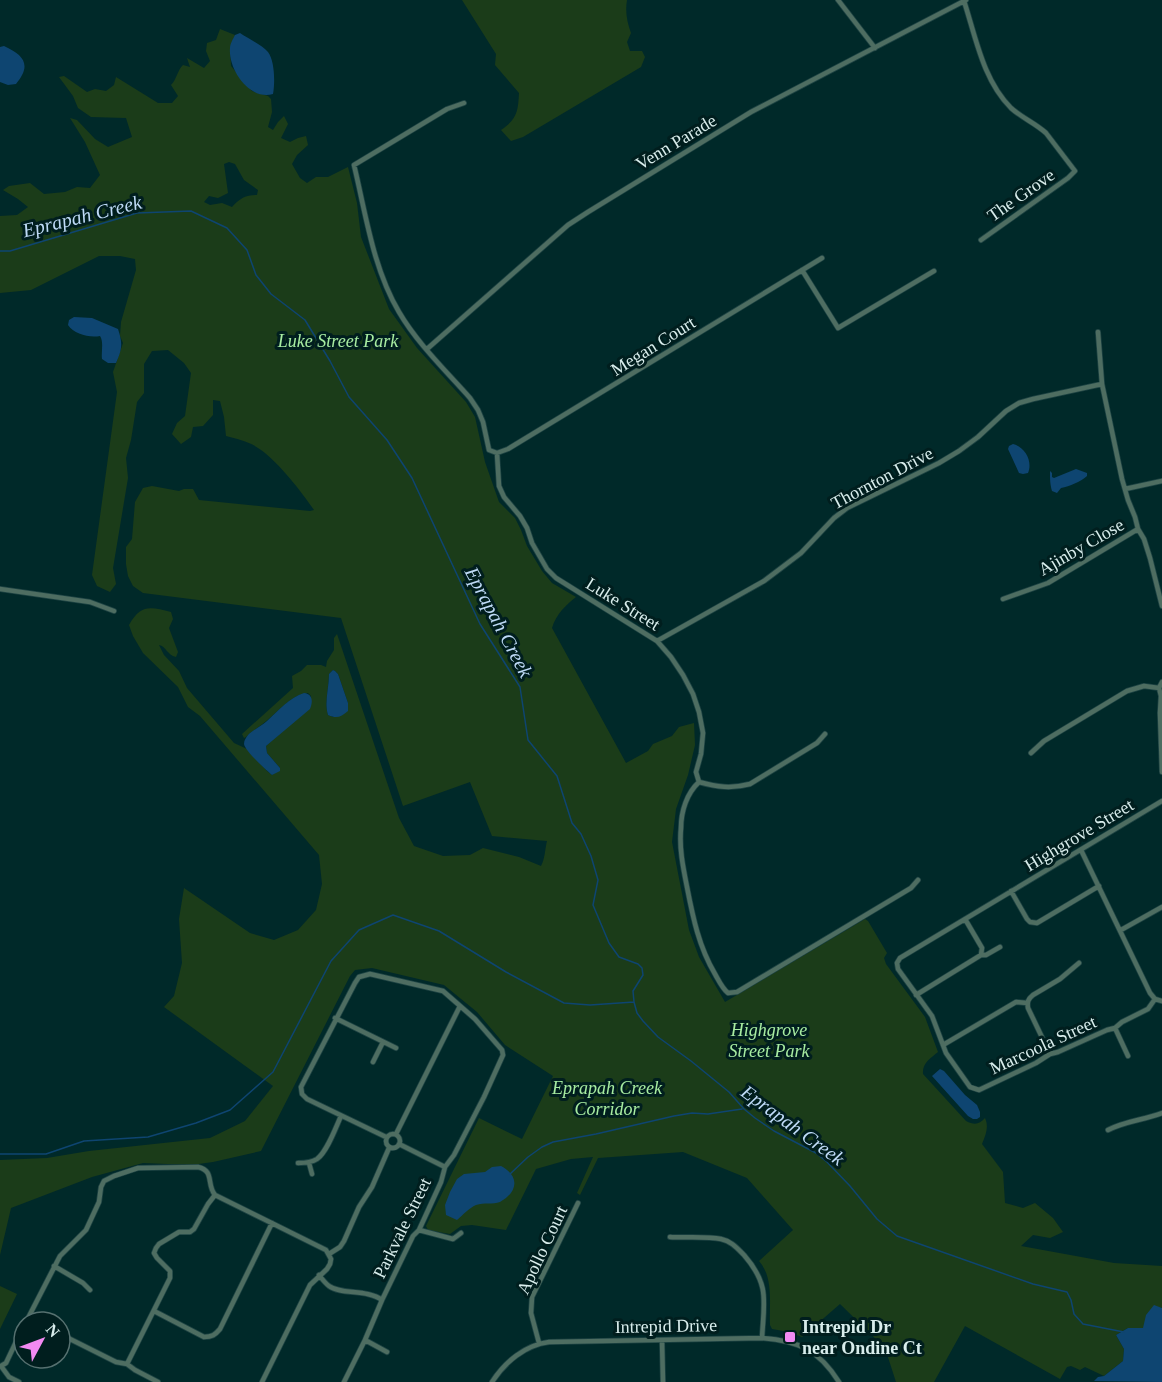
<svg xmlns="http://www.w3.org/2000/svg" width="1162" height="1382" viewBox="0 0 1162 1382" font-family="Georgia,serif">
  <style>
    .green { fill: #1b3c19; fill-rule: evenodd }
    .water { fill: #0e4571 }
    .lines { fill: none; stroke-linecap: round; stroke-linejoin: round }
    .stream { stroke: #0e4571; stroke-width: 1.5 }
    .minor-casing { stroke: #1e4444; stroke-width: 6 }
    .minor { stroke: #4e6d61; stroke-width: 4.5 }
    .poi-dot { fill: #f28af3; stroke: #001e1e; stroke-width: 2 }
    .labels { text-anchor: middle; stroke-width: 6; stroke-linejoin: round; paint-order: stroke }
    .street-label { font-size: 18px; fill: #d8edec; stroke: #001e1e }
    .park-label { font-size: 18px; font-style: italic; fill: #a7eca1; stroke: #001e1e }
    .poi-label { font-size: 18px; font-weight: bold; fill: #d8edec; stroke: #001e1e; text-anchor: start }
    .water-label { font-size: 20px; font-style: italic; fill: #bedaf6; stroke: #001e1e }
  </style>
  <rect width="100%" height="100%" fill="#002929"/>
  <path class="green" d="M462 0H627C625 12 627 22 631 33L627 42 630 51H642L645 57 641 67 523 137 511 141 501 130C517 119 518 112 519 93L495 65 496 54Z
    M220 29 235 35 230 48 231 66 252 91 268 96 271 99 272 112 268 127 273 130 278 122 284 116 288 124 281 138 290 142 298 138 306 136 308 145 297 155 292 164 300 178 307 183 316 177H328L348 167 357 203 361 237 389 309 417 348 466 402 475 417 485 462 499 502 515 518 521 530 527 546 542 571 552 583 576 597C566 605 556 614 552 628L626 763 648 751 653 744 672 736 679 727 694 723 695 745 688 775 676 809 672 842 689 930 699 957 725 1002 865 919 868 921 887 953 884 958 886 964 925 1017 938 1052C931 1058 922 1063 923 1074L966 1121C974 1125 979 1125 985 1118 989 1127 986 1134 982 1144L1003 1172 1005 1203 1023 1208 1035 1203 1053 1218 1063 1232 1050 1238 1033 1235 1021 1246 1114 1263 1162 1266V1308L1154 1306 1143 1329 1128 1328 1116 1335 1124 1349 1123 1361 1104 1376 1085 1367 1080 1370 1071 1366 1067 1367 1060 1379 965 1326 934 1382H896L885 1348 840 1304 802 1337 789 1332 772 1329 770 1325C769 1304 774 1278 759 1261L793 1230 747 1178 683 1152 598 1158 580 1195 577 1193 593 1157 571 1159 536 1169 506 1230 472 1225 461 1226 450 1234 428 1230 426 1226 479 1118 522 1139 553 1076 505 1045 477 1012 444 985 372 968 355 970 350 976 261 1151 213 1162 191 1165 143 1163 92 1177 11 1208 0 1255V1160L47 1158 89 1151 210 1138 245 1121 273 1086 164 1007 174 996 182 963 179 919 184 888 250 933 274 940 298 930 316 910 322 884 319 855 200 716 188 707 178 687 143 653 133 636 129 625C141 604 150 607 171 612L173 619 169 628 178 652 176 657C167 655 166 646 159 645L164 655 179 671 187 688 234 743 247 749 267 771 272 775 280 768 267 753 266 746 311 705V696L308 693C293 693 277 713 265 722 259 727 252 731 246 737L244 738 242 734 293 688 292 676 301 671 307 665H321L326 667 327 661 334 650V638L337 634 399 818 414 846 443 856 470 855 483 848 519 857 541 866C545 859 545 849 547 841L492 836 470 782 403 806 341 618 143 593 133 586 128 576 126 564V547L132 539 135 502 143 488 152 486 179 491 184 489H193L199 500 310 511 314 510C301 491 279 463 261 450 251 442 238 439 226 436L224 417 220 401 213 400V415L203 426 193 427 191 437 181 444 172 434 177 423 185 416 191 373 184 363 168 350 152 351 144 364V393L137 402 131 440 126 458 128 478 113 568 116 584 110 592 97 586 92 575 117 392 113 372 123 343 120 336 121 322 136 270 135 259 120 256H99L31 290 0 293V216L17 215 28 207 18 199 3 190 9 186 30 183 44 194 65 192 77 187 90 188 100 175 85 142 70 118 77 120 95 139 108 147 132 137 126 118 91 117 78 108 73 96 59 77 64 76 87 92 95 89 106 91 114 85 116 77 158 103H172L178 96 171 85C177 79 177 71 183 65L190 67 187 58 204 68 210 61 206 51 207 43 216 40ZM229 162 235 164 244 180 258 190 257 195C246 195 240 198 232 207L222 203 210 205 204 202 209 196 218 198 228 193 224 164ZM333 670 335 671 338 674 348 703 333 717 328 715C324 703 329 688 329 674Z
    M0 1286 17 1294 0 1329Z"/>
  <path class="water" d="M240 33C249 39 262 45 268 52 275 61 275 84 273 94 250 101 228 70 230 48 230 44 233 39 235 35Z
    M4 46C24 55 32 65 16 84L8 85 0 82V47Z
    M74 317 92 318 118 329C123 344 122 349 116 363H108L102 359C101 352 104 342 100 336 89 338 74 334 68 325L69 320Z
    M1013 444C1025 447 1033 461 1028 473L1023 474 1019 473 1008 449 1009 446Z
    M1076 469 1087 473V476C1080 482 1070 486 1061 488L1057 493 1052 491C1050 484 1050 479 1050 471L1052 473V477L1054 478Z
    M333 670 335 671 338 674 348 703V711C341 717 337 719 328 715 324 703 329 688 329 674Z
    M304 693C313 694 313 702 310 709L266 746 267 753 280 768V771L272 775C266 770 245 751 244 744 244 740 246 738 248 735 253 730 261 726 267 721 278 711 290 697 304 693Z
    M940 1069 944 1071 965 1095 977 1105 980 1112V1117L977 1119H973L968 1116 932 1076Z
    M501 1166C520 1176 518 1192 500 1202 493 1205 484 1202 476 1205 469 1208 463 1215 457 1220L446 1215 445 1205 450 1192 457 1179 464 1174 485 1172 492 1167Z
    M1154 1305 1162 1308V1382L1094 1381 1098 1377 1104 1376 1123 1361 1124 1349 1116 1335 1128 1328H1143L1146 1315Z"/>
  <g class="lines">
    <path class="stream" d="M0 251H10L137 213 191 211 227 228 247 250 256 275 271 294 305 320 330 361 349 397 387 440 412 478 480 624 520 687 528 740 557 776 572 823 581 834 591 856 598 880 593 905 609 943 619 957 638 964 642 968 643 975 633 991 634 1002 637 1013 643 1021 658 1037 691 1061 729 1092 744 1109 755 1118 774 1131 816 1153 827 1162 850 1186 877 1219 897 1236 1033 1284 1067 1292 1071 1300 1074 1314 1083 1324 1124 1332
      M0 1154H46L84 1141 148 1137 196 1123 230 1110 273 1072 331 961 359 930 393 915 439 931 506 972 564 1003 590 1005 634 1002
      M510 1174 528 1157 542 1147 553 1142 596 1134 674 1116 692 1113 708 1114 742 1109"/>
    <defs>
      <path id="minor" d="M838 0 875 48
        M964 1C976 38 983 80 1011 108 1022 118 1035 123 1046 133L1075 171 1068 178 981 240
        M464 103 447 109 354 165C366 215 373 268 399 312 417 343 446 371 470 398L478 410 483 422 489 450 497 453 499 486 504 497 520 516 527 528 532 543 547 569 556 578 657 641 671 657 683 675 693 694 699 712 703 733 701 754 696 772 699 782C687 793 681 811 681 828 679 848 683 867 687 887 693 918 699 947 715 974 719 981 722 988 728 993L737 992 911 888 918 880
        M802 270 838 328 934 271
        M1098 332 1102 384 1122 479 1128 500 1135 517 1138 529 1144 539 1150 558 1162 606
        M427 349 568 225 588 212 751 112 966 0
        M497 453 508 449 822 258
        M1125 489 1162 481
        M0 589 90 602 114 611
        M1003 599 1048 583 1138 529
        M657 641 764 581 801 553 834 518 847 508 939 463 959 451 978 437 1006 411 1019 403 1033 399 1102 384
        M1162 682 1159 688 1161 696 1160 713 1162 772
        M1031 753 1044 741 1127 691 1144 686 1159 688
        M699 782C717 787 731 789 750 784L817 743 825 734
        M1081 850 1150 993 1155 999 1162 1001
        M1011 891 1027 919 1030 922 1037 923 1099 886
        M1121 930 1162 907
        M981 955H986L1000 947
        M916 995 981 955 982 948 965 919
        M1155 999 1148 1009 1122 1022 1115 1028 1107 1030 1058 1052 1050 1054 1036 1063 979 1090 970 1087 946 1053 932 1016 898 969 897 963 900 958 1162 801
        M335 1018 396 1048
        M1115 1028 1128 1056
        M943 1045 1016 1002 1027 1003
        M1050 1054 1028 1008C1027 1002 1028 999 1033 995L1060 979 1079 963
        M373 1062 383 1042
        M1108 1130C1125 1121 1144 1120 1162 1113
        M386 1141a7 7 0 1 1 14 0a7 7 0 1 1-14 0Z
        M396 1134 460 1006
        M399 1144 445 1167
        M298 1163C304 1163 311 1163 317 1159 327 1152 336 1127 341 1116
        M309 1163 312 1174
        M419 1230 453 1239 461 1233
        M670 1237C685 1238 707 1236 721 1239 731 1241 737 1248 744 1255 770 1285 764 1301 762 1338
        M329 1254 340 1247 344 1241 359 1207 372 1187 389 1148
        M54 1266 83 1283 90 1290
        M319 1275C322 1279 325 1283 329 1286 341 1295 367 1289 382 1300L365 1340 344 1382
        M382 1300 413 1236 419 1230 441 1182 445 1167 454 1155 484 1097 503 1055 502 1050 475 1019 443 991 370 974 359 977 355 983 301 1087 302 1094 307 1099 386 1137
        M154 1311 204 1337C212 1337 215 1335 220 1329L272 1223
        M28 1318 36 1322
        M26 1322 60 1256 86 1230 99 1202 101 1187 104 1181 114 1176 138 1168 198 1167C215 1171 206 1184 215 1195L326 1250 331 1259 330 1264 327 1269 310 1285 262 1382
        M60 1334 116 1362 127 1364 135 1370 158 1382
        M365 1340 387 1352
        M662 1340 663 1382
        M539 1343 531 1313 532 1297 578 1203
        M127 1364 170 1278V1271L157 1258 154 1253 156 1248 159 1244 179 1232H190L194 1229 208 1204 215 1195
        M19 1382 9 1377 1 1366 6 1363 24 1325
        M492 1382C505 1362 525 1345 549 1342L762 1338C799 1341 819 1350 839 1382"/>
    </defs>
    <use href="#minor" class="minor-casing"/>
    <use href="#minor" class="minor"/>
  </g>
  <rect class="poi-dot" x="784" y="1331" width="12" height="12" rx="3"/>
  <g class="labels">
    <g class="street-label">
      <text transform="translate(676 142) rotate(-31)" y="6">Venn Parade</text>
      <text transform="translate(1021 195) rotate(-35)" y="6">The Grove</text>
      <text transform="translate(653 346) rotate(-32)" y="6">Megan Court</text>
      <text transform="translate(882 478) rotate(-28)" y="6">Thornton Drive</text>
      <text transform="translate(1081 547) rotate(-30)" y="6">Ajinby Close</text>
      <text transform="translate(623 604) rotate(32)" y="6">Luke Street</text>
      <text transform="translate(1079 835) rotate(-31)" y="6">Highgrove Street</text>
      <text transform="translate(1043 1045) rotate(-25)" y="6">Marcoola Street</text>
      <text transform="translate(402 1228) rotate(-64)" y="6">Parkvale Street</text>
      <text transform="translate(542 1250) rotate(-65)" y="6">Apollo Court</text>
      <text transform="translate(666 1326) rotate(-1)" y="6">Intrepid Drive</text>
    </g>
    <g class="park-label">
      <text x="338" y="347">Luke Street Park</text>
      <text x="769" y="1036">Highgrove<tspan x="769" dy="21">Street Park</tspan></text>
      <text x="607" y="1094">Eprapah Creek<tspan x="607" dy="21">Corridor</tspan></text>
    </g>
    <g class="poi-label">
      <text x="802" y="1333">Intrepid Dr<tspan x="802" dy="21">near Ondine Ct</tspan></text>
    </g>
    <g class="water-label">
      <text transform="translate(82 216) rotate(-14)" y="7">Eprapah Creek</text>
      <text transform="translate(499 622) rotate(62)" y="7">Eprapah Creek</text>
      <text transform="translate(793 1125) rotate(36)" y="7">Eprapah Creek</text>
    </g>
  </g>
  <g transform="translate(42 1340) rotate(49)"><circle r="28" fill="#001e1e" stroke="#567170" stroke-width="1.5"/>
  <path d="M0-4.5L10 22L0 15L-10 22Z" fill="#f28af3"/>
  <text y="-9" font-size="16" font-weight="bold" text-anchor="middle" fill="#d8edec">N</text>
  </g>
</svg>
